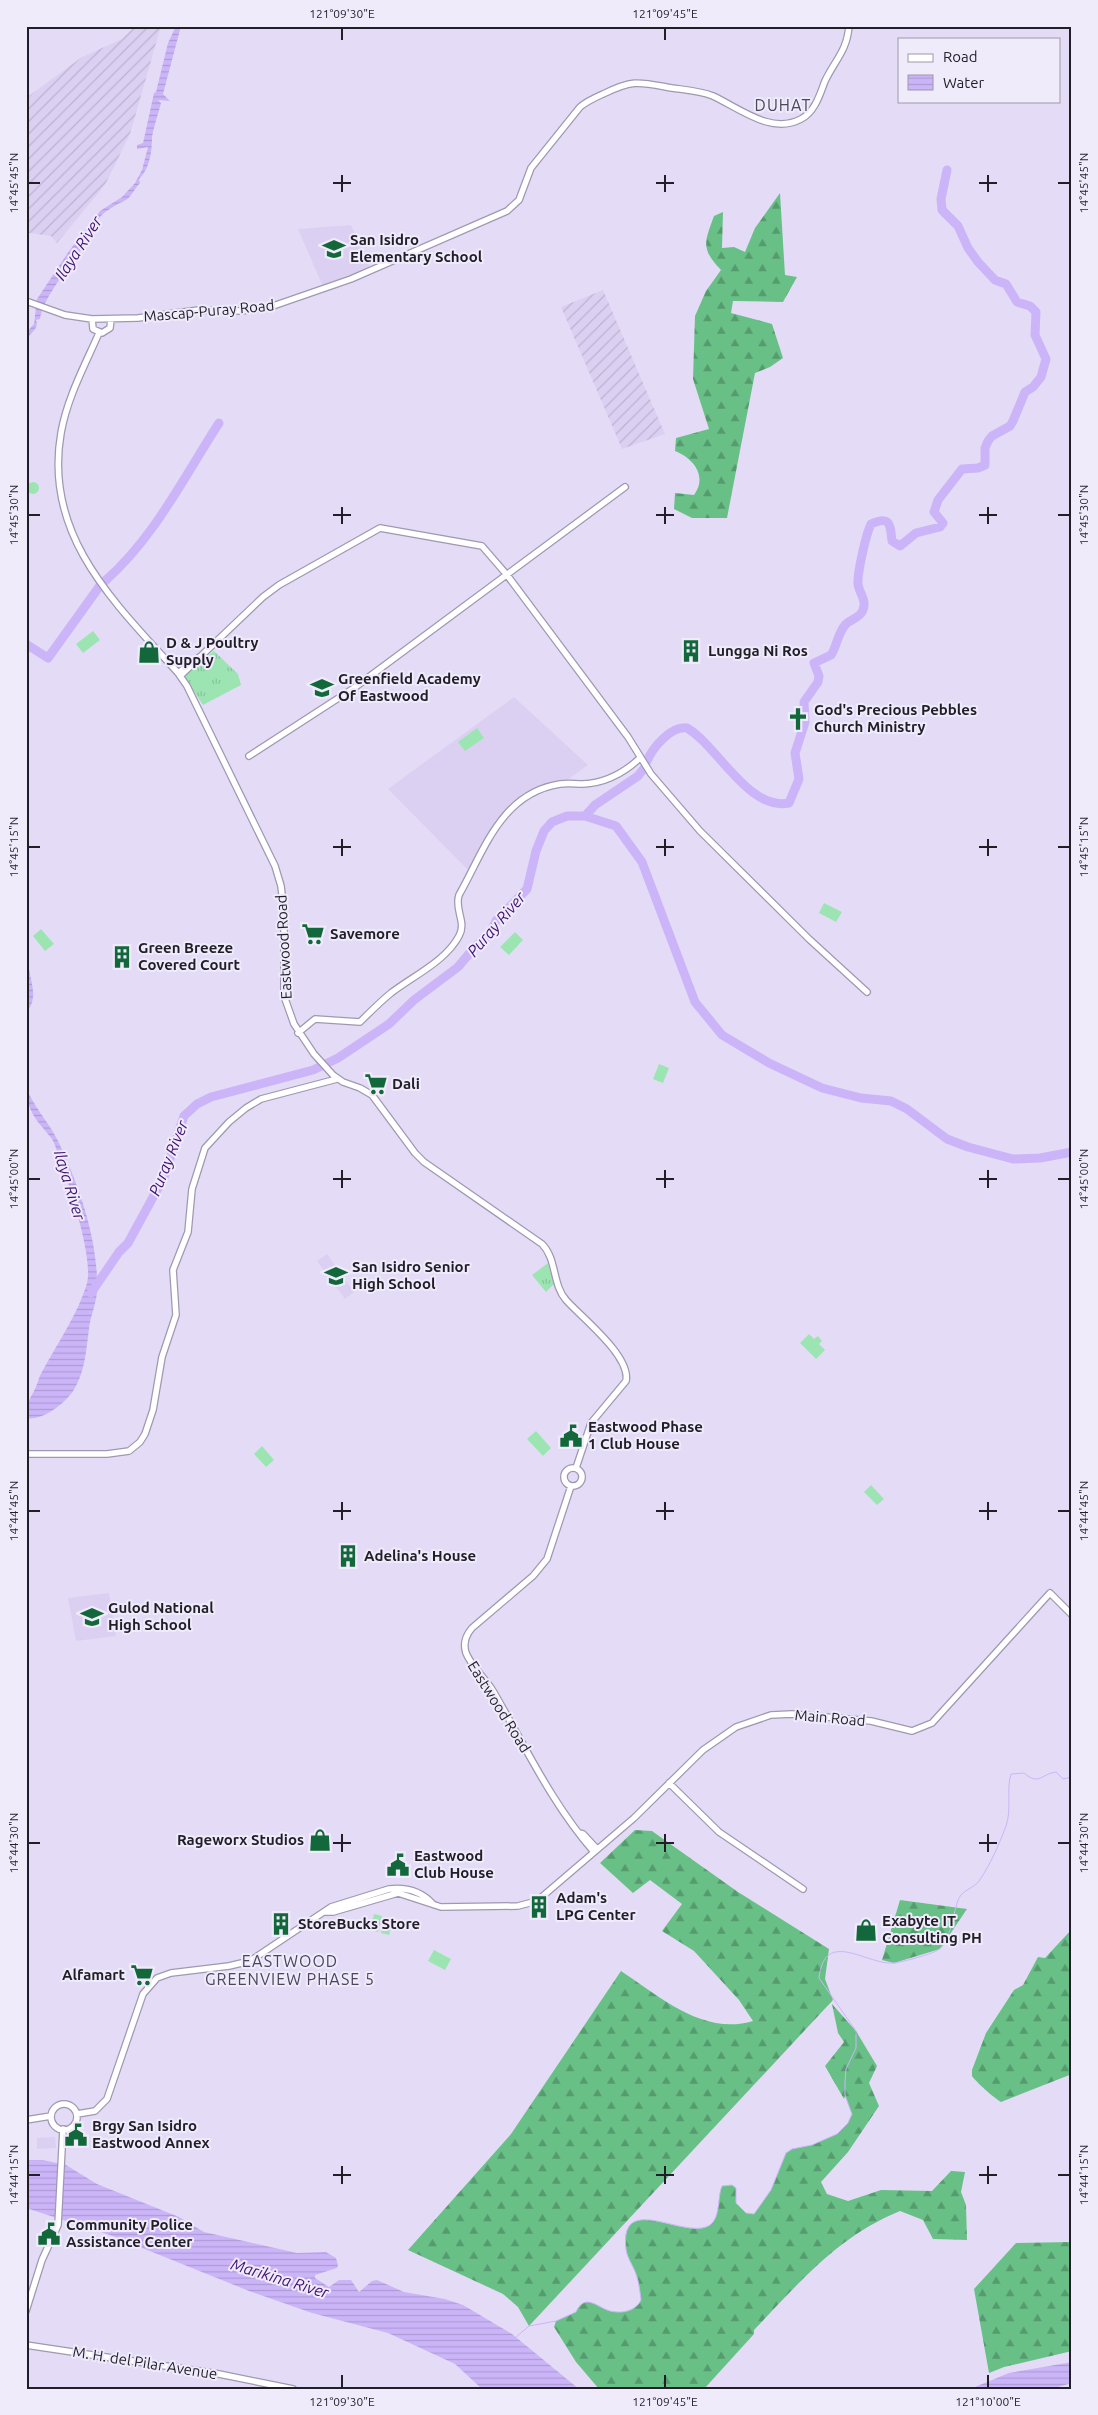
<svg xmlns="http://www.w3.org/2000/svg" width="1098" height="2415" viewBox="0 0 1098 2415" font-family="Ubuntu,sans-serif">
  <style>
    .built { fill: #dbd0f2 }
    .industrial { fill: url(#industrial-furrows) }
    .grass { fill: url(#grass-tufts) }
    .forest { fill: url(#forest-firs) }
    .pitch { fill: #9ce5b3 }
    .water { fill: url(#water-rules) }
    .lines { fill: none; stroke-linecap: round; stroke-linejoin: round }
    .stream { stroke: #cbb5f8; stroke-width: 1 }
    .river { stroke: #cbb5f8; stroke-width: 9 }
    .secondary-casing { stroke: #a098b1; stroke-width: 8 }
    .secondary { stroke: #fff; stroke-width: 5.5 }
    .ticks { fill: none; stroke: #211e28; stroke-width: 2 }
    .labels { text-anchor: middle; stroke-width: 4; stroke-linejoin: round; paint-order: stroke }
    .poi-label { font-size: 15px; font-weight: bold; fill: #211e28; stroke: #f0ebfb; text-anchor: start }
    .street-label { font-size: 15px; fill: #211e28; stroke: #f0ebfb }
    .neighbourhood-label { font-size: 16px; letter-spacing: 1px; fill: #4c455b; stroke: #f0ebfb }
    .water-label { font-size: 16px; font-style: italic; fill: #421373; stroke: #f0ebfb }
    .neatline { fill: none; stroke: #211e28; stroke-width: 2 }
    .ticks-label { font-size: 12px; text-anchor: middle; fill: #211e28 }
  </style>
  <defs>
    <pattern id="industrial-furrows" width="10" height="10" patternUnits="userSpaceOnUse" patternTransform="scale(1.25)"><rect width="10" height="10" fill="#dbd0f2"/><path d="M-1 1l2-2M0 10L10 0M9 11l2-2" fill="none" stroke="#bcb2d0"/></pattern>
    <pattern id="grass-tufts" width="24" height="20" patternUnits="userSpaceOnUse" patternTransform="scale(1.25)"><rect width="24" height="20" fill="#9ce5b3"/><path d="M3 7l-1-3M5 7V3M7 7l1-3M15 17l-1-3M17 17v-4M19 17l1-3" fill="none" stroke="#86c49a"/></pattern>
    <pattern id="forest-firs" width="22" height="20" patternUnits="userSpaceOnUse" patternTransform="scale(1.25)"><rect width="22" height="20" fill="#68c087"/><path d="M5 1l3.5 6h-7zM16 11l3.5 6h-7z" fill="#559b6e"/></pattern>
    <pattern id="water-rules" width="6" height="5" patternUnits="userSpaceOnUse" patternTransform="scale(1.25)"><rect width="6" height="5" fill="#cbb5f8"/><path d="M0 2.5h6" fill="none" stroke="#ae9bd5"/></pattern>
  </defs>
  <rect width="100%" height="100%" fill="#e4dcf6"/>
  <path class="built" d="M351 225 370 268 323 287 298 229Z
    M514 697 588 765 563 783 531 793 497 818 468 870 388 789Z
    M327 1254 354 1292 345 1299 317 1261Z
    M109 1593 116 1636 76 1641 68 1598Z
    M55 2137 56 2148 37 2149V2138Z"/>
  <path class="industrial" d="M135 26H161L130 134 105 185 57 243 51 236 29 233 26 222V98L82 57 122 39Z
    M603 290 665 434 622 449 561 307Z"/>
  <path class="grass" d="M214 651 238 674 241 685 203 705 184 676Z
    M548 1263 554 1284 546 1292 532 1275Z"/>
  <path class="forest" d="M780 193 785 275 797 277 783 302 733 301 731 313 772 324 783 358 770 367 755 373 727 518H692L674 509 675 493 694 495C708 476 693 458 675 451L676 438 709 429 693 379 695 316 706 291 721 270C701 249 704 243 714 216L723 212 722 248 734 247 745 252 755 228Z
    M635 1830 652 1831 738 1892 829 1949 825 1979 833 2000 529 2326 518 2307 503 2294 408 2250 511 2134 621 1971C660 1997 704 2036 753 2021L739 2000 694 1951 662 1931 682 1904 650 1880 633 1893 600 1863Z
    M900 1900 967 1909 940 1949 894 1963 882 1960Z
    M1072 1929V2074L1001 2102C993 2097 977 2083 972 2076V2070L986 2033 1014 1990 1023 1985 1038 1957 1045 1958Z
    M832 2004 856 2031 877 2066 869 2083 879 2106 848 2152 821 2182 827 2194 848 2201 881 2190 932 2191 951 2171 965 2172 961 2192 966 2205 967 2240 933 2239 923 2220 900 2211C838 2236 799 2283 754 2330V2334L704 2389H599L576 2362 554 2327 556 2321 576 2312C585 2292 598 2308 610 2311 622 2314 636 2311 641 2300 640 2291 639 2282 636 2274 633 2265 627 2258 626 2249 619 2190 686 2242 710 2225 721 2217 717 2197 722 2186L732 2185 736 2188V2203L746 2213 754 2214 771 2190 786 2153 792 2149 812 2145 837 2134 848 2123 852 2114 845 2096 844 2099 825 2066 844 2042 838 2033Z
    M1072 2242V2351L1004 2367 989 2373 974 2289 1016 2243Z"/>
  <path class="pitch" d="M27 488a6 6 0 1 1 12 0a6 6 0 1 1-12 0Z
    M93 631 100 640 83 653 76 644Z
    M477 728 484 738 465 751 458 742Z
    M824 903 842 912 836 922 819 913Z
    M41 929 54 944 45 951 33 936Z
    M515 932 523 940 509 955 500 947Z
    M659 1064 669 1068 663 1083 653 1079Z
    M809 1334 814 1339 818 1336 822 1341 819 1344 825 1350 816 1359 800 1343Z
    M536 1431 551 1448 543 1456 527 1439Z
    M262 1446 274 1460 266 1467 254 1454Z
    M871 1485 884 1499 877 1505 864 1492Z
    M374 1914 382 1916 378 1932 370 1930Z
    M385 1917 393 1919 389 1935 381 1933Z
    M434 1950 451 1959 445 1970 428 1961Z"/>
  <path class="water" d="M176 26H181L163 94 170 101 158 100 161 103C159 111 152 133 152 139 152 152 149 170 139 179L140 183C135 188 131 198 124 201 112 207 94 216 95 231 79 255 43 295 40 319L36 320C40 329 29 333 26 341V333L34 324 37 299 69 251 100 211 122 197 135 183 142 170 148 147 137 149V145L143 143 154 93 156 92 168 43Z
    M26 947C32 954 27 961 29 969 32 986 38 999 26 1013Z
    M26 1087C33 1106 48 1121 57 1139 79 1185 99 1241 97 1292 96 1305 90 1317 89 1329 86 1351 85 1375 71 1394 61 1406 42 1421 26 1418 26 1397 34 1397 39 1378 54 1348 78 1315 87 1283 94 1256 65 1171 54 1143 52 1137 47 1134 43 1128 32 1116 26 1103 26 1087Z
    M26 2160H43L66 2165 97 2184 179 2217 204 2232 297 2253 326 2252 336 2258 338 2265 337 2268 315 2275V2278L329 2287 339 2280H351L359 2292 372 2281 377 2280 404 2292 445 2299 463 2305 512 2334 579 2389H482L455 2364 388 2333 312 2313 249 2291 110 2235 26 2208Z
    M1072 2362V2383L1051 2389H970L1009 2373Z"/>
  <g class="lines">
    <path class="stream" d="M515 2338 529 2326 556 2321 576 2312C585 2292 598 2308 610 2311 622 2314 636 2311 641 2300 640 2292 639 2282 636 2274 633 2265 627 2258 626 2249 619 2190 686 2241 710 2225 721 2217 717 2197 722 2186L732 2185 736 2188V2203L746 2213 754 2214 771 2190 786 2153 792 2149 812 2145 837 2134 848 2123 852 2114 845 2095V2081L846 2069 856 2048V2031L819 1978C825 1927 867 1966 895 1963 902 1962 932 1954 938 1950 951 1942 953 1911 959 1898 963 1890 974 1888 979 1881 990 1865 999 1845 1006 1826 1012 1809 1006 1789 1011 1774L1024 1773C1039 1786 1041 1774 1056 1772L1063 1779 1072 1777"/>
    <path class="river" d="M105 581C154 538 184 477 219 423
      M26 644 48 658 99 587
      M647 761C653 747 671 726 687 728 718 746 748 811 789 803L799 779 795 753 805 722 804 702 818 682 819 676 814 663 831 655C837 646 838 632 846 624 851 619 860 618 863 610 867 600 859 593 858 584 857 574 866 534 871 524 891 515 890 525 892 541L900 546 916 533 940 527 943 523 934 512 938 500 962 469 978 468 985 465V448L988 441 992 436 1010 426 1013 421 1025 392 1033 387 1041 377 1046 359 1035 335 1036 312 1030 306 1017 302 1006 284 995 280 978 262 968 248 958 226 942 210 941 199 947 170
      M585 816 595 805 638 776 645 767
      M91 1293 119 1252 128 1243 164 1177 184 1116 197 1104 211 1097 313 1070 338 1058 389 1024 414 1000 458 967 474 948 490 933 496 921 527 889 536 851 544 831 552 822 567 816H585L616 826 642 862 695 1002 722 1035 769 1063 822 1088 861 1098 891 1101 907 1109 947 1139 968 1147 1013 1159 1040 1158 1072 1152"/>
    <defs>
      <path id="secondary" d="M26 301 65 315 92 319 138 318 199 310 242 311 273 306 351 279 507 211 519 200 531 168 580 107C587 101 594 98 603 94 634 79 639 82 672 88 686 90 700 91 713 96 739 108 771 135 801 119 815 112 820 94 825 81 835 60 847 51 849 26
        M92 319 93 329 102 333 110 328 111 319
        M99 333C85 365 67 398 61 433 43 536 115 603 178 673L187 686 275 866 281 886 284 912V996L294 1024 314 1054 333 1075 343 1082 360 1088 372 1095 415 1153 424 1162 542 1244C557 1259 552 1284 566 1300 582 1318 631 1356 626 1381L591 1423 576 1468
        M178 673 201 656
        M180 676 263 597 279 585 380 528 482 546 507 575 628 737 651 774 700 831 809 939 867 992
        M249 756 354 688 625 487
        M298 1033 315 1019 360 1022C370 1012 380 1002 391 993 413 976 446 961 459 936 467 922 454 910 459 895 484 851 501 793 560 784 568 783 575 784 583 784 606 783 624 773 640 758
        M26 1454H107L129 1451 140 1442 145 1434 153 1410 162 1357 176 1315 173 1270 188 1232 192 1189 205 1148 229 1122 246 1108 261 1099 337 1079
        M564 1477a9 9 0 1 1 18 0a9 9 0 1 1-18 0Z
        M571 1486 547 1559 533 1576 472 1628C466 1635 463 1644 466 1653 471 1666 485 1678 493 1691 525 1746 552 1804 594 1852
        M669 1783 719 1832 803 1889
        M579 1833 583 1834 597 1849
        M324 1912H333L398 1893 441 1907 518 1906 537 1901 634 1818 703 1750 736 1727 771 1715 792 1714 871 1721 912 1731 932 1723 1050 1593 1072 1615
        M51 2117a13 13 0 1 1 26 0a13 13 0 1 1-26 0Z
        M77 2114 95 2111 107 2099 143 1994 157 1978 171 1973 229 1966 250 1961 331 1907 389 1889C406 1887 421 1891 433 1904
        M26 2120 51 2116
        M26 2311 42 2260 58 2225 63 2129
        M26 2345 219 2374 293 2389"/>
    </defs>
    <use href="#secondary" class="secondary-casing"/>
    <use href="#secondary" class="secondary"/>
  </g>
  <path class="ticks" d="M342 28V40M665 28V40M342 175V192M665 175V192M988 175V192M28 183H40M333 183H351M656 183H674M979 183H997M1058 183H1070M342 507V524M665 507V524M988 507V524M28 515H40M333 515H351M656 515H674M979 515H997M1058 515H1070M342 839V856M665 839V856M988 839V856M28 847H40M333 847H351M656 847H674M979 847H997M1058 847H1070M342 1170V1188M665 1170V1188M988 1170V1188M28 1179H40M333 1179H351M656 1179H674M979 1179H997M1058 1179H1070M342 1502V1520M665 1502V1520M988 1502V1520M28 1511H40M333 1511H351M656 1511H674M979 1511H997M1058 1511H1070M342 1834V1852M665 1834V1852M988 1834V1852M28 1843H40M333 1843H351M656 1843H674M979 1843H997M1058 1843H1070M342 2166V2184M665 2166V2184M988 2166V2184M28 2175H40M333 2175H351M656 2175H674M979 2175H997M1058 2175H1070M342 2375V2388M665 2375V2388M988 2375V2388"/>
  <defs>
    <symbol id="school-bare" viewBox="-9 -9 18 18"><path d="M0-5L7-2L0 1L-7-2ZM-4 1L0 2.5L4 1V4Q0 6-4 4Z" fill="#12683a" stroke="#f0ebfb" stroke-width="2.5" paint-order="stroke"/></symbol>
    <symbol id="building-bare" viewBox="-9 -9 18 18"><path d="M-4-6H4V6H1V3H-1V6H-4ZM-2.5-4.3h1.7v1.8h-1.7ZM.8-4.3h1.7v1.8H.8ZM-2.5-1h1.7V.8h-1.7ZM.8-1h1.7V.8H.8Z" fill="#12683a" stroke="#f0ebfb" stroke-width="2.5" paint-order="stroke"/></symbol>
    <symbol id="shop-bare" viewBox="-9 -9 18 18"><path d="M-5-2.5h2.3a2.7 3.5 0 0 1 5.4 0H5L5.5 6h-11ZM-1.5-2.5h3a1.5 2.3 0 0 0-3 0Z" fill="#12683a" stroke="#f0ebfb" stroke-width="2.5" paint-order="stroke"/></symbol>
    <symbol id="church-bare" viewBox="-9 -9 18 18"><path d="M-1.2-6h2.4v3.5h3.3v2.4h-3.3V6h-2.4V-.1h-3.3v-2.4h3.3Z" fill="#12683a" stroke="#f0ebfb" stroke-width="2.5" paint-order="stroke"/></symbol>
    <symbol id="supermarket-bare" viewBox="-9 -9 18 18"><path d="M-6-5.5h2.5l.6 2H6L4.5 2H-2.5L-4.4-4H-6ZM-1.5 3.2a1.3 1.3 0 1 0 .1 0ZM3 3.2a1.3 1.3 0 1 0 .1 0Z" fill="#12683a" stroke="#f0ebfb" stroke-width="2.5" paint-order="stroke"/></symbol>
    <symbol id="civic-bare" viewBox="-9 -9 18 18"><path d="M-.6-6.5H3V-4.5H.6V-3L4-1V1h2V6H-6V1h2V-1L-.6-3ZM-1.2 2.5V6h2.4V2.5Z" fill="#12683a" stroke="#f0ebfb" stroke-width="2.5" paint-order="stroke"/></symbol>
  </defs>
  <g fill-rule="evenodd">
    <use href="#school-bare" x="318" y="233" width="32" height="32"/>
    <use href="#building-bare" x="675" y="635" width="32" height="32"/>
    <use href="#shop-bare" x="133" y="636" width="32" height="32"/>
    <use href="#school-bare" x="306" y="672" width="32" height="32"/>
    <use href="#church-bare" x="782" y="703" width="32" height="32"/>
    <use href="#supermarket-bare" x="297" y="918" width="32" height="32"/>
    <use href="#building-bare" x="106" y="941" width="32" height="32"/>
    <use href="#supermarket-bare" x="360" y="1068" width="32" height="32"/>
    <use href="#school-bare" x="320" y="1260" width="32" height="32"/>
    <use href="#civic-bare" x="555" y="1420" width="32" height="32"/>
    <use href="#building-bare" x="332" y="1540" width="32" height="32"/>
    <use href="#school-bare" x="76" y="1601" width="32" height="32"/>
    <use href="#shop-bare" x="304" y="1824" width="32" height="32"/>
    <use href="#civic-bare" x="382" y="1849" width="32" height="32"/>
    <use href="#building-bare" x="523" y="1891" width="32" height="32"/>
    <use href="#building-bare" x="265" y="1908" width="32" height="32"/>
    <use href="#shop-bare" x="850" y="1914" width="32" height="32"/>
    <use href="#supermarket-bare" x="126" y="1959" width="32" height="32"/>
    <use href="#civic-bare" x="60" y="2119" width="32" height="32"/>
    <use href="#civic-bare" x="33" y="2218" width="32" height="32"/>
  </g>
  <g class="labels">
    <g class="poi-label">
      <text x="350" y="245">San Isidro<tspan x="350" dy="17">Elementary School</tspan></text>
      <text x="166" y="648">D &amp; J Poultry<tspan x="166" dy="17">Supply</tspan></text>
      <text x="708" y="656">Lungga Ni Ros</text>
      <text x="338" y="684">Greenfield Academy<tspan x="338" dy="17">Of Eastwood</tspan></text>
      <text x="814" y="715">God's Precious Pebbles<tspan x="814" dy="17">Church Ministry</tspan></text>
      <text x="330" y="939">Savemore</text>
      <text x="138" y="953">Green Breeze<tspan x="138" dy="17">Covered Court</tspan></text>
      <text x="392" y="1089">Dali</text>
      <text x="352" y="1272">San Isidro Senior<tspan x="352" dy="17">High School</tspan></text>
      <text x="588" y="1432">Eastwood Phase<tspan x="588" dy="17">1 Club House</tspan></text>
      <text x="364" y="1561">Adelina's House</text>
      <text x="108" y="1613">Gulod National<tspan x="108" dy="17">High School</tspan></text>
      <text x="304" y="1845" text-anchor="end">Rageworx Studios</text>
      <text x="414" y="1861">Eastwood<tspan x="414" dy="17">Club House</tspan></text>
      <text x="556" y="1903">Adam's<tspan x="556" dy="17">LPG Center</tspan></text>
      <text x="882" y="1926">Exabyte IT<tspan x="882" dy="17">Consulting PH</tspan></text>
      <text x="298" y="1929">StoreBucks Store</text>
      <text x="125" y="1980" text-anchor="end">Alfamart</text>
      <text x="92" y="2131">Brgy San Isidro<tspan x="92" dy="17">Eastwood Annex</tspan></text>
      <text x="66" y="2230">Community Police<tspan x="66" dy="17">Assistance Center</tspan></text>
    </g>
    <g class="street-label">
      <text transform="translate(209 311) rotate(-5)" y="5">Mascap-Puray Road</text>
      <text transform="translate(284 947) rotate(-93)" y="5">Eastwood Road</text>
      <text transform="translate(499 1707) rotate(58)" y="5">Eastwood Road</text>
      <text transform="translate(830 1718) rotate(5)" y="5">Main Road</text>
      <text transform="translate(145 2363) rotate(9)" y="5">M. H. del Pilar Avenue</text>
    </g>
    <g class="neighbourhood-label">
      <text x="783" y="111">DUHAT</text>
      <text x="290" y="1967">EASTWOOD<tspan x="290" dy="18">GREENVIEW PHASE 5</tspan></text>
    </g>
    <g class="water-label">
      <text transform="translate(78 248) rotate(-57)" y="6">Ilaya River</text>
      <text transform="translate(496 924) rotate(-49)" y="6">Puray River</text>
      <text transform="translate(168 1158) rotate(-68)" y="6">Puray River</text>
      <text transform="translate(70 1185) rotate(73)" y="6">Ilaya River</text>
      <text transform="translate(280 2278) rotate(17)" y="6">Marikina River</text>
    </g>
  </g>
  <rect width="1098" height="2415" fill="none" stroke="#f0ebfb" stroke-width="55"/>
  <rect x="898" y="38" width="162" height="65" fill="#f0ebfb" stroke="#9d99a7"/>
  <rect x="908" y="54" width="25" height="8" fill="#ffffff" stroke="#9d99a7"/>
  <text x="943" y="62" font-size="15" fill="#211e28">Road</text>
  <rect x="908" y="75" width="25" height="15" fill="url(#water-rules)" stroke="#9d99a7"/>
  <text x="943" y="88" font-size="15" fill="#211e28">Water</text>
  <rect x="28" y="28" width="1042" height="2360" class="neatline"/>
  <g class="ticks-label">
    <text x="342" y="18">121°09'30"E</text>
    <text x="665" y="18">121°09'45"E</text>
    <text transform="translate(14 183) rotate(-90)" y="4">14°45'45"N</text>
    <text transform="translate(1084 183) rotate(-90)" y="4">14°45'45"N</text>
    <text transform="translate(14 515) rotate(-90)" y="4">14°45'30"N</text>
    <text transform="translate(1084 515) rotate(-90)" y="4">14°45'30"N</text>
    <text transform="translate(14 847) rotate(-90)" y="4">14°45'15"N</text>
    <text transform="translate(1084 847) rotate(-90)" y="4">14°45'15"N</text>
    <text transform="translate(14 1179) rotate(-90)" y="4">14°45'00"N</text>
    <text transform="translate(1084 1179) rotate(-90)" y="4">14°45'00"N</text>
    <text transform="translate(14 1511) rotate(-90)" y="4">14°44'45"N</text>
    <text transform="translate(1084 1511) rotate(-90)" y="4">14°44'45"N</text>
    <text transform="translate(14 1843) rotate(-90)" y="4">14°44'30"N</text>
    <text transform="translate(1084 1843) rotate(-90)" y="4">14°44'30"N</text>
    <text transform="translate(14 2175) rotate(-90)" y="4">14°44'15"N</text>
    <text transform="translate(1084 2175) rotate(-90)" y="4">14°44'15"N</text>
    <text x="342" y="2406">121°09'30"E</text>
    <text x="665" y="2406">121°09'45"E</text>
    <text x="988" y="2406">121°10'00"E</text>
  </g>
</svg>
